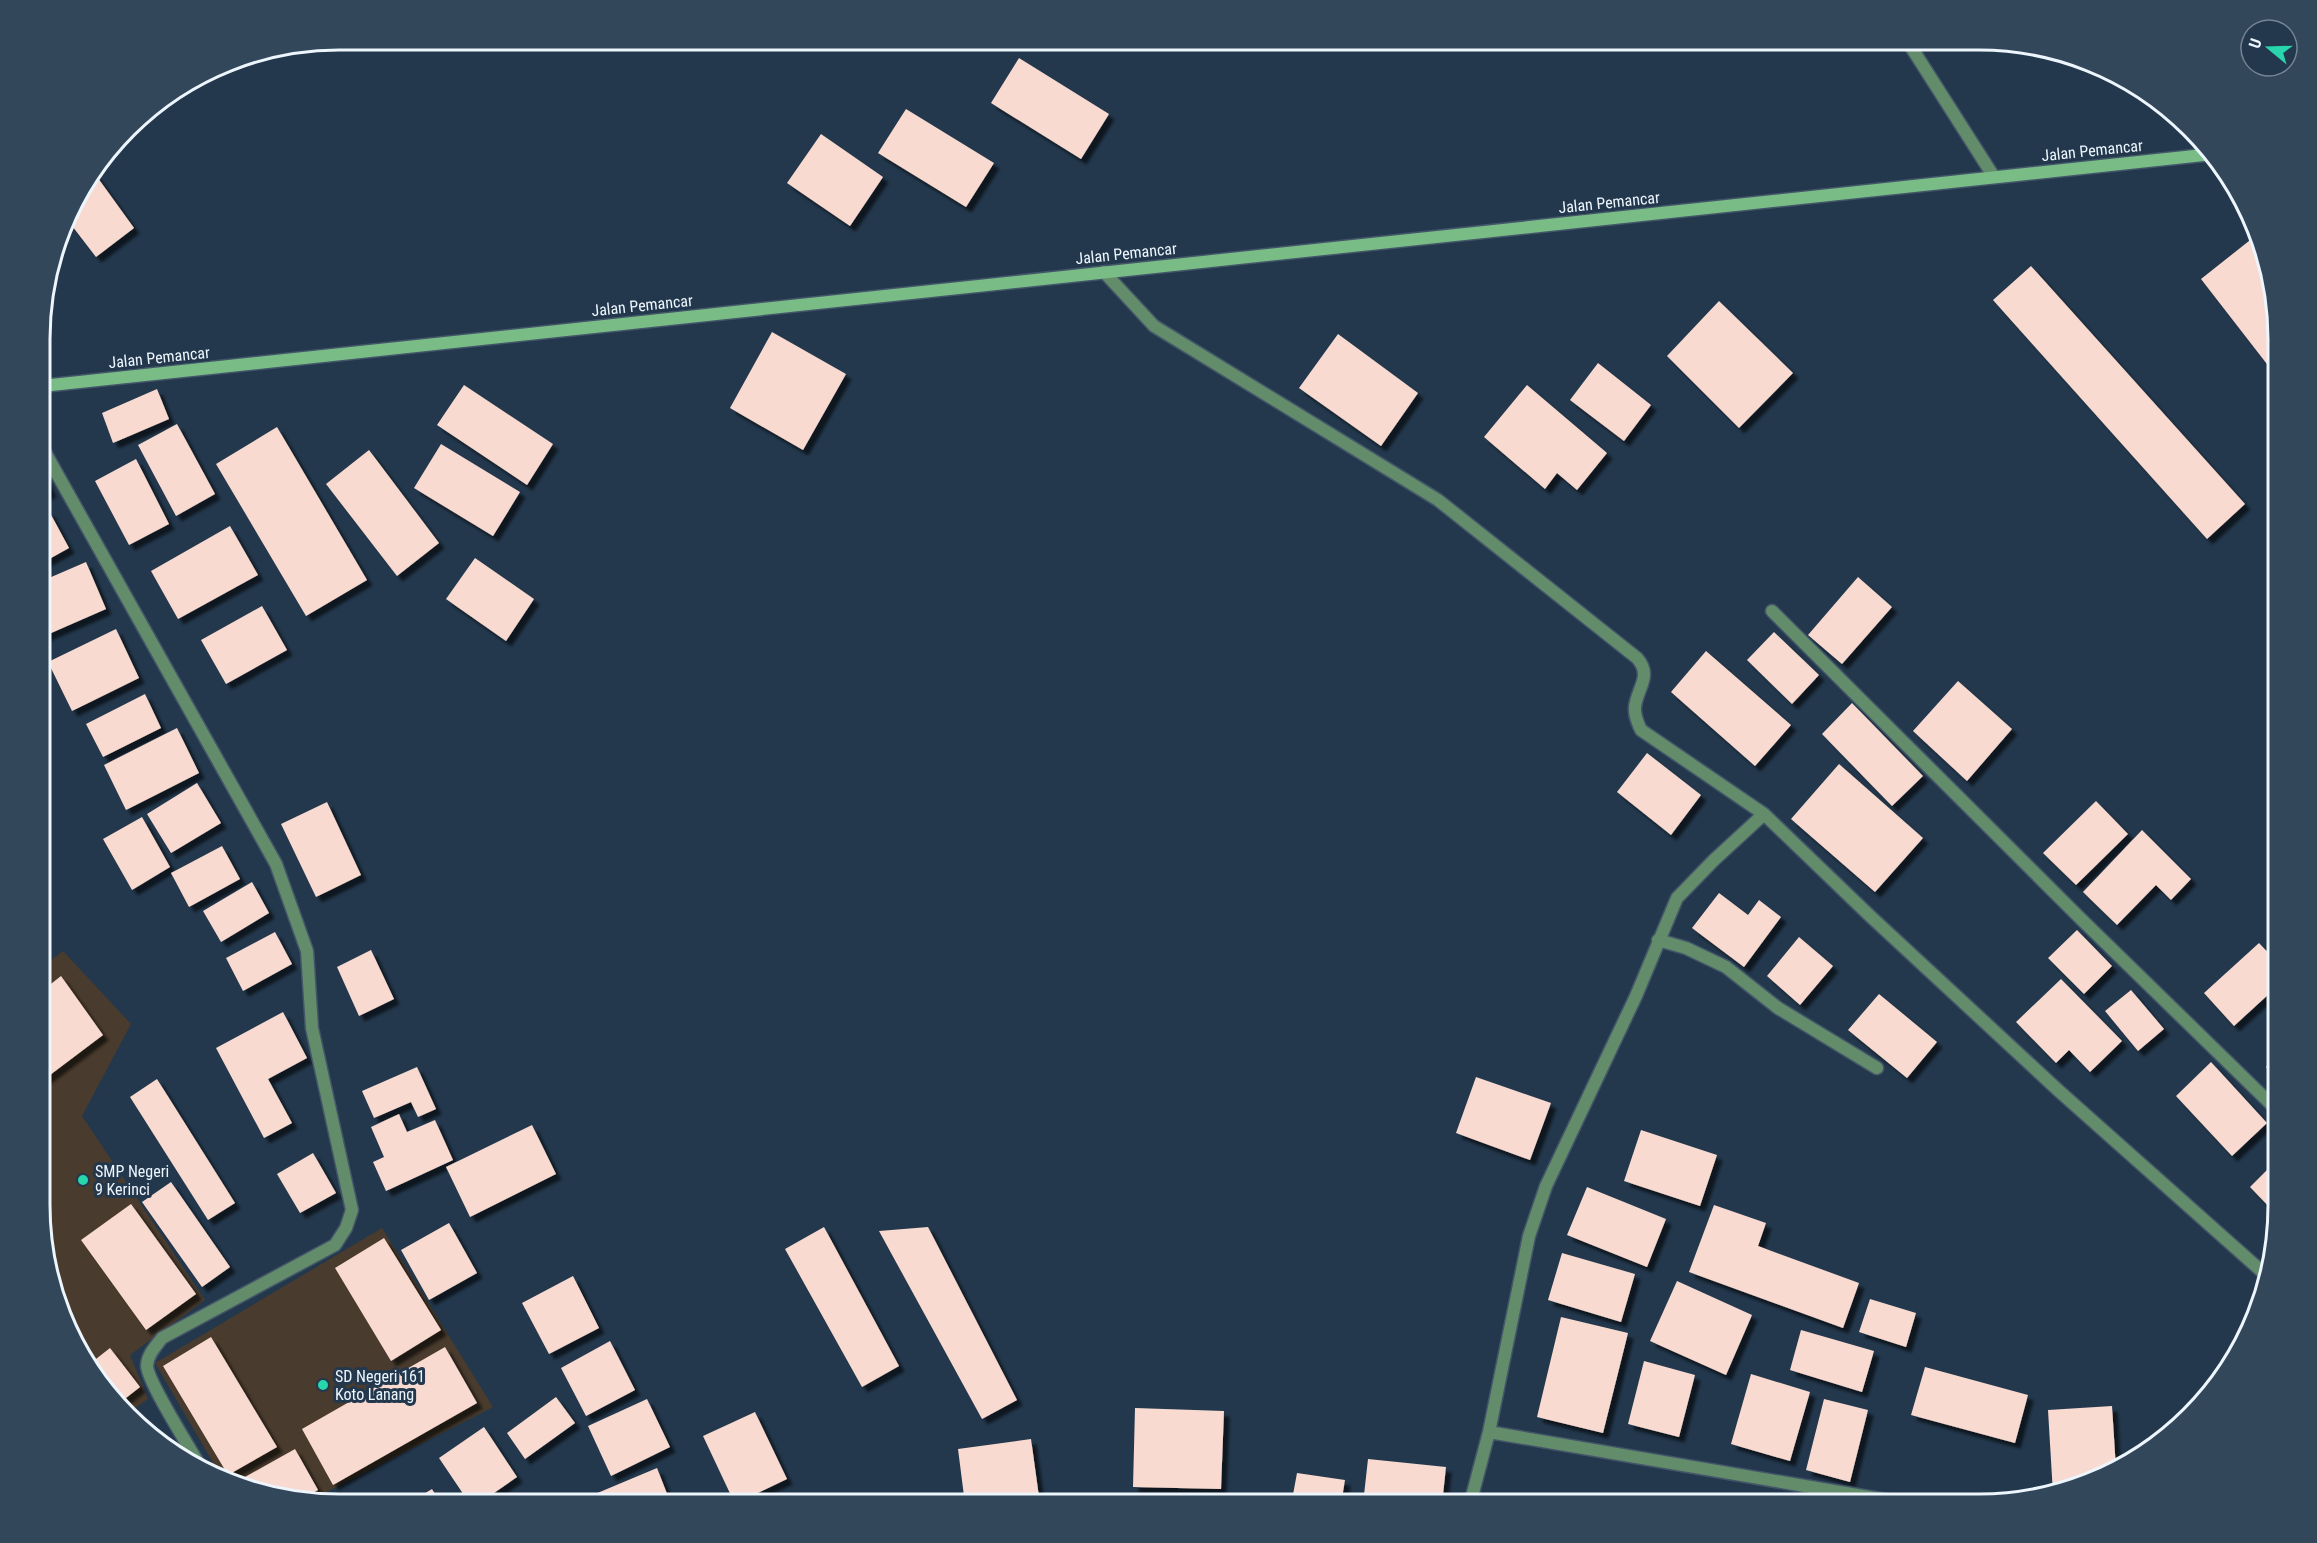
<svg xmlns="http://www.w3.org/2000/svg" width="2317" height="1543" viewBox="0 0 2317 1543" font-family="'Roboto Condensed',sans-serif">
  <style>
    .education { fill: #493b2d }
    .building { fill: #f8dad0; filter: url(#shadow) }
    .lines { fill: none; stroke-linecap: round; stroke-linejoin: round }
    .lane-casing { stroke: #435669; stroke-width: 15 }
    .street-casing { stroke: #435669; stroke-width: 15 }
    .secondary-casing { stroke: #435669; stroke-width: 15 }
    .lane { stroke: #638c6a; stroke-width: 12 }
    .street { stroke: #638c6a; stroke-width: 12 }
    .secondary { stroke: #79bc86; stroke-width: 12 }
    .poi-dot { fill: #29d5ad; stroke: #23384d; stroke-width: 2 }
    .labels { text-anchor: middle; stroke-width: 6; stroke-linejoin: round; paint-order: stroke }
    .street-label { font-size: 16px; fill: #edf5fd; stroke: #23384d }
    .poi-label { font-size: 16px; fill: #edf5fd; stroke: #23384d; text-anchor: start }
    .rim { fill: none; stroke: #edf5fd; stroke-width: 3 }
  </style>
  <defs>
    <filter id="shadow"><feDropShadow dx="5.5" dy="5.5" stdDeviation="1.5" flood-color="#0009"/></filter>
  </defs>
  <rect width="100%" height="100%" fill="#23384d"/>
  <path class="education" d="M63 951 131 1024 82 1116 205 1300 130 1355 148 1399 127 1414 113 1402 79 1355 42 1243V967Z
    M382 1228 493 1407 311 1500 242 1488 222 1478 155 1363Z"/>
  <path class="building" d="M1019 58 1109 114 1081 159 991 103Z
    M906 109 994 163 966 207 878 153Z
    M821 134 883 177 850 226 787 183Z
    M95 174 134 228 96 257 66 218 70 206Z
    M2254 237 2263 248 2268 261 2277 319V377L2201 279Z
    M2031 266 2245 504 2207 539 1993 300Z
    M1719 301 1793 373 1739 428 1667 356Z
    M772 332 846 374 803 450 730 408Z
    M1338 334 1418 393 1381 446 1299 388Z
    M1598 363 1651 405 1624 441 1570 400Z
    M464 385 553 444 527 485 437 425Z
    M1527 385 1607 453 1577 490 1557 473 1545 489 1484 437Z
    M157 389 169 419 113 443 102 413Z
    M177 424 215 494 176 516 138 445Z
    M277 427 367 580 306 616 216 464Z
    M441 444 520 492 493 536 414 488Z
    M369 450 439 543 397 576 326 484Z
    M136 459 169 524 129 545 95 481Z
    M42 471 51 492 42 496Z
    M49 511 69 548 42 563V515Z
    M230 526 258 575 178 619 151 571Z
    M475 558 534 599 506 641 446 599Z
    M86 562 106 609 42 637V581Z
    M1858 577 1892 607 1842 664 1808 635Z
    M262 606 287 650 226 684 201 640Z
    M116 629 139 678 72 711 48 662Z
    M1774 632 1819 675 1792 704 1747 660Z
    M1706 651 1791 725 1755 766 1671 692Z
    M1958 681 2012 729 1967 781 1913 731Z
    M145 694 161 728 103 757 86 724Z
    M1852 703 1923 776 1892 806 1822 734Z
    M177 728 199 773 126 810 104 765Z
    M1647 753 1701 795 1671 835 1617 792Z
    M1839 764 1923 838 1875 892 1791 819Z
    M197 783 221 823 171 853 147 814Z
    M2096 801 2128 834 2076 885 2043 853Z
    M327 802 361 875 316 897 281 824Z
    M142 817 170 867 132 890 103 839Z
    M2142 830 2191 879 2171 900 2156 885 2117 925 2083 892Z
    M222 846 240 879 189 907 171 873Z
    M252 882 269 913 221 942 203 911Z
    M1719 893 1748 915 1759 900 1781 917 1744 967 1692 928Z
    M2077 930 2112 966 2084 994 2048 958Z
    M275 932 292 964 243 991 226 958Z
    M1799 937 1833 966 1800 1005 1767 976Z
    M2259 943 2277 962V1001L2270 993 2234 1026 2204 993Z
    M371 950 394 999 359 1016 337 967Z
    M61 976 103 1035 42 1081V991Z
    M2061 979 2122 1041 2090 1072 2069 1050 2056 1063 2016 1022Z
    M2131 990 2164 1029 2138 1051 2105 1011Z
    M1879 994 1937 1042 1907 1078 1848 1030Z
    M283 1012 307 1058 268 1079 292 1123 264 1138 216 1048Z
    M2277 1054V1077L2266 1067Z
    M2211 1062 2267 1123 2232 1156 2176 1096Z
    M417 1067 436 1109 418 1117 411 1102 374 1118 362 1091Z
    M1476 1077 1551 1103 1530 1160 1456 1133Z
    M157 1079 235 1203 208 1220 130 1097Z
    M399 1114 407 1132 435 1120 453 1160 386 1191 373 1162 384 1157 371 1127Z
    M532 1125 556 1174 470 1217 446 1167Z
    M1641 1130 1717 1155 1700 1206 1624 1181Z
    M313 1153 336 1193 300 1213 277 1174Z
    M2277 1160V1215L2250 1187Z
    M171 1182 230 1267 202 1287 142 1202Z
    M1587 1187 1666 1219 1647 1267 1567 1235Z
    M131 1204 196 1294 146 1330 81 1240Z
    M1714 1205 1766 1223 1758 1246 1859 1283 1843 1328 1689 1272Z
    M449 1223 477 1273 429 1300 401 1250Z
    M824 1227 899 1366 862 1387 785 1249Z
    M928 1227 1017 1400 982 1419 879 1231Z
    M384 1238 441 1330 391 1361 335 1268Z
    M1562 1253 1635 1274 1621 1322 1548 1300Z
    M573 1276 599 1328 549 1354 522 1303Z
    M1677 1281 1752 1315 1726 1375 1650 1341Z
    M1870 1299 1916 1313 1906 1347 1859 1332Z
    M1561 1317 1628 1333 1603 1433 1537 1417Z
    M1801 1330 1874 1351 1862 1392 1790 1370Z
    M211 1337 277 1447 228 1475 163 1366Z
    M610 1341 635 1390 586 1416 561 1368Z
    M445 1347 477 1403 333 1485 302 1429Z
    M110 1348 140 1387 117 1405 87 1366Z
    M1644 1361 1695 1375 1679 1437 1628 1424Z
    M1925 1367 2028 1395 2015 1443 1911 1415Z
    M1751 1374 1810 1392 1790 1461 1731 1444Z
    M556 1397 575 1423 525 1459 507 1433Z
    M647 1399 670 1447 611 1476 588 1426Z
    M1824 1399 1868 1410 1850 1482 1806 1470Z
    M2112 1406 2116 1469 2053 1494 2048 1410Z
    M1135 1408 1224 1411 1221 1489 1133 1487Z
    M755 1412 787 1479 735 1504 703 1436Z
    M484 1427 517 1477 478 1504H470L439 1458Z
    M1031 1439 1040 1504H965L958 1449Z
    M295 1449 318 1490 302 1498 239 1486 236 1482Z
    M1368 1459 1446 1467 1442 1504H1363Z
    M657 1468 671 1504H576V1502Z
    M1297 1473 1345 1480 1341 1504H1317L1292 1500Z
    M432 1489 441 1504H407Z"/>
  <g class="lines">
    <defs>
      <path id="lane" d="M1906 39 1994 177"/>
      <path id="street" d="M1104 272 1154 326 1438 500 1637 658C1653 676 1637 688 1635 707 1634 716 1638 723 1641 730L1764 814 1869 915 2059 1091 2267 1276
        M42 447 276 864 307 951 312 1028 352 1210 346 1228 335 1245 162 1338C156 1346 147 1355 147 1366 148 1383 191 1449 201 1468
        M1772 611 2081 919 2277 1110
        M1658 940 1686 948 1726 967 1778 1008 1877 1068
        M1489 1432 1904 1503
        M1470 1504 1489 1432 1529 1236 1546 1186 1636 996 1677 898 1714 860 1764 814"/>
      <path id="secondary" d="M42 386 2213 154"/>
    </defs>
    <use href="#lane" class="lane-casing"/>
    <use href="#street" class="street-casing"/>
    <use href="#secondary" class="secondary-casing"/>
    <use href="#lane" class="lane"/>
    <use href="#street" class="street"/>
    <use href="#secondary" class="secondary"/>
  </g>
  <g class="poi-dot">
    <circle cx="83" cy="1180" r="6"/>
    <circle cx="323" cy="1385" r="6"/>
  </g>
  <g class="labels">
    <g class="street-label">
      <text transform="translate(2092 150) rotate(-6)" y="6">Jalan Pemancar</text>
      <text transform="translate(1609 202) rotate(-6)" y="6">Jalan Pemancar</text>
      <text transform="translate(1126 253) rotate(-6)" y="6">Jalan Pemancar</text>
      <text transform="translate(642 305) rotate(-6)" y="6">Jalan Pemancar</text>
      <text transform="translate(159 357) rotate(-6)" y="6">Jalan Pemancar</text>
    </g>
    <g class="poi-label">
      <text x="95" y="1177">SMP Negeri<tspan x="95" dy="18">9 Kerinci</tspan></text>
      <text x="335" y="1382">SD Negeri 161<tspan x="335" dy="18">Koto Lanang</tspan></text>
    </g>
  </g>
  <path d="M0 0H2317V1543H0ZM339 50H1979A289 289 0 0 1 2268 339V1205A289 289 0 0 1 1979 1494H339A289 289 0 0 1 50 1205V339A289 289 0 0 1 339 50Z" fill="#33475b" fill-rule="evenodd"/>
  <path class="rim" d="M339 50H1979A289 289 0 0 1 2268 339V1205A289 289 0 0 1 1979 1494H339A289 289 0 0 1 50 1205V339A289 289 0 0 1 339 50Z"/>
  <g transform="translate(2269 48) rotate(289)"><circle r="28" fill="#23384d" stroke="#748493" stroke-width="1.5"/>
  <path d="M0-4.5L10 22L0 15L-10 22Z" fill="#29d5ad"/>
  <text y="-9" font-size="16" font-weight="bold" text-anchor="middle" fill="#edf5fd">U</text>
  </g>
</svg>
